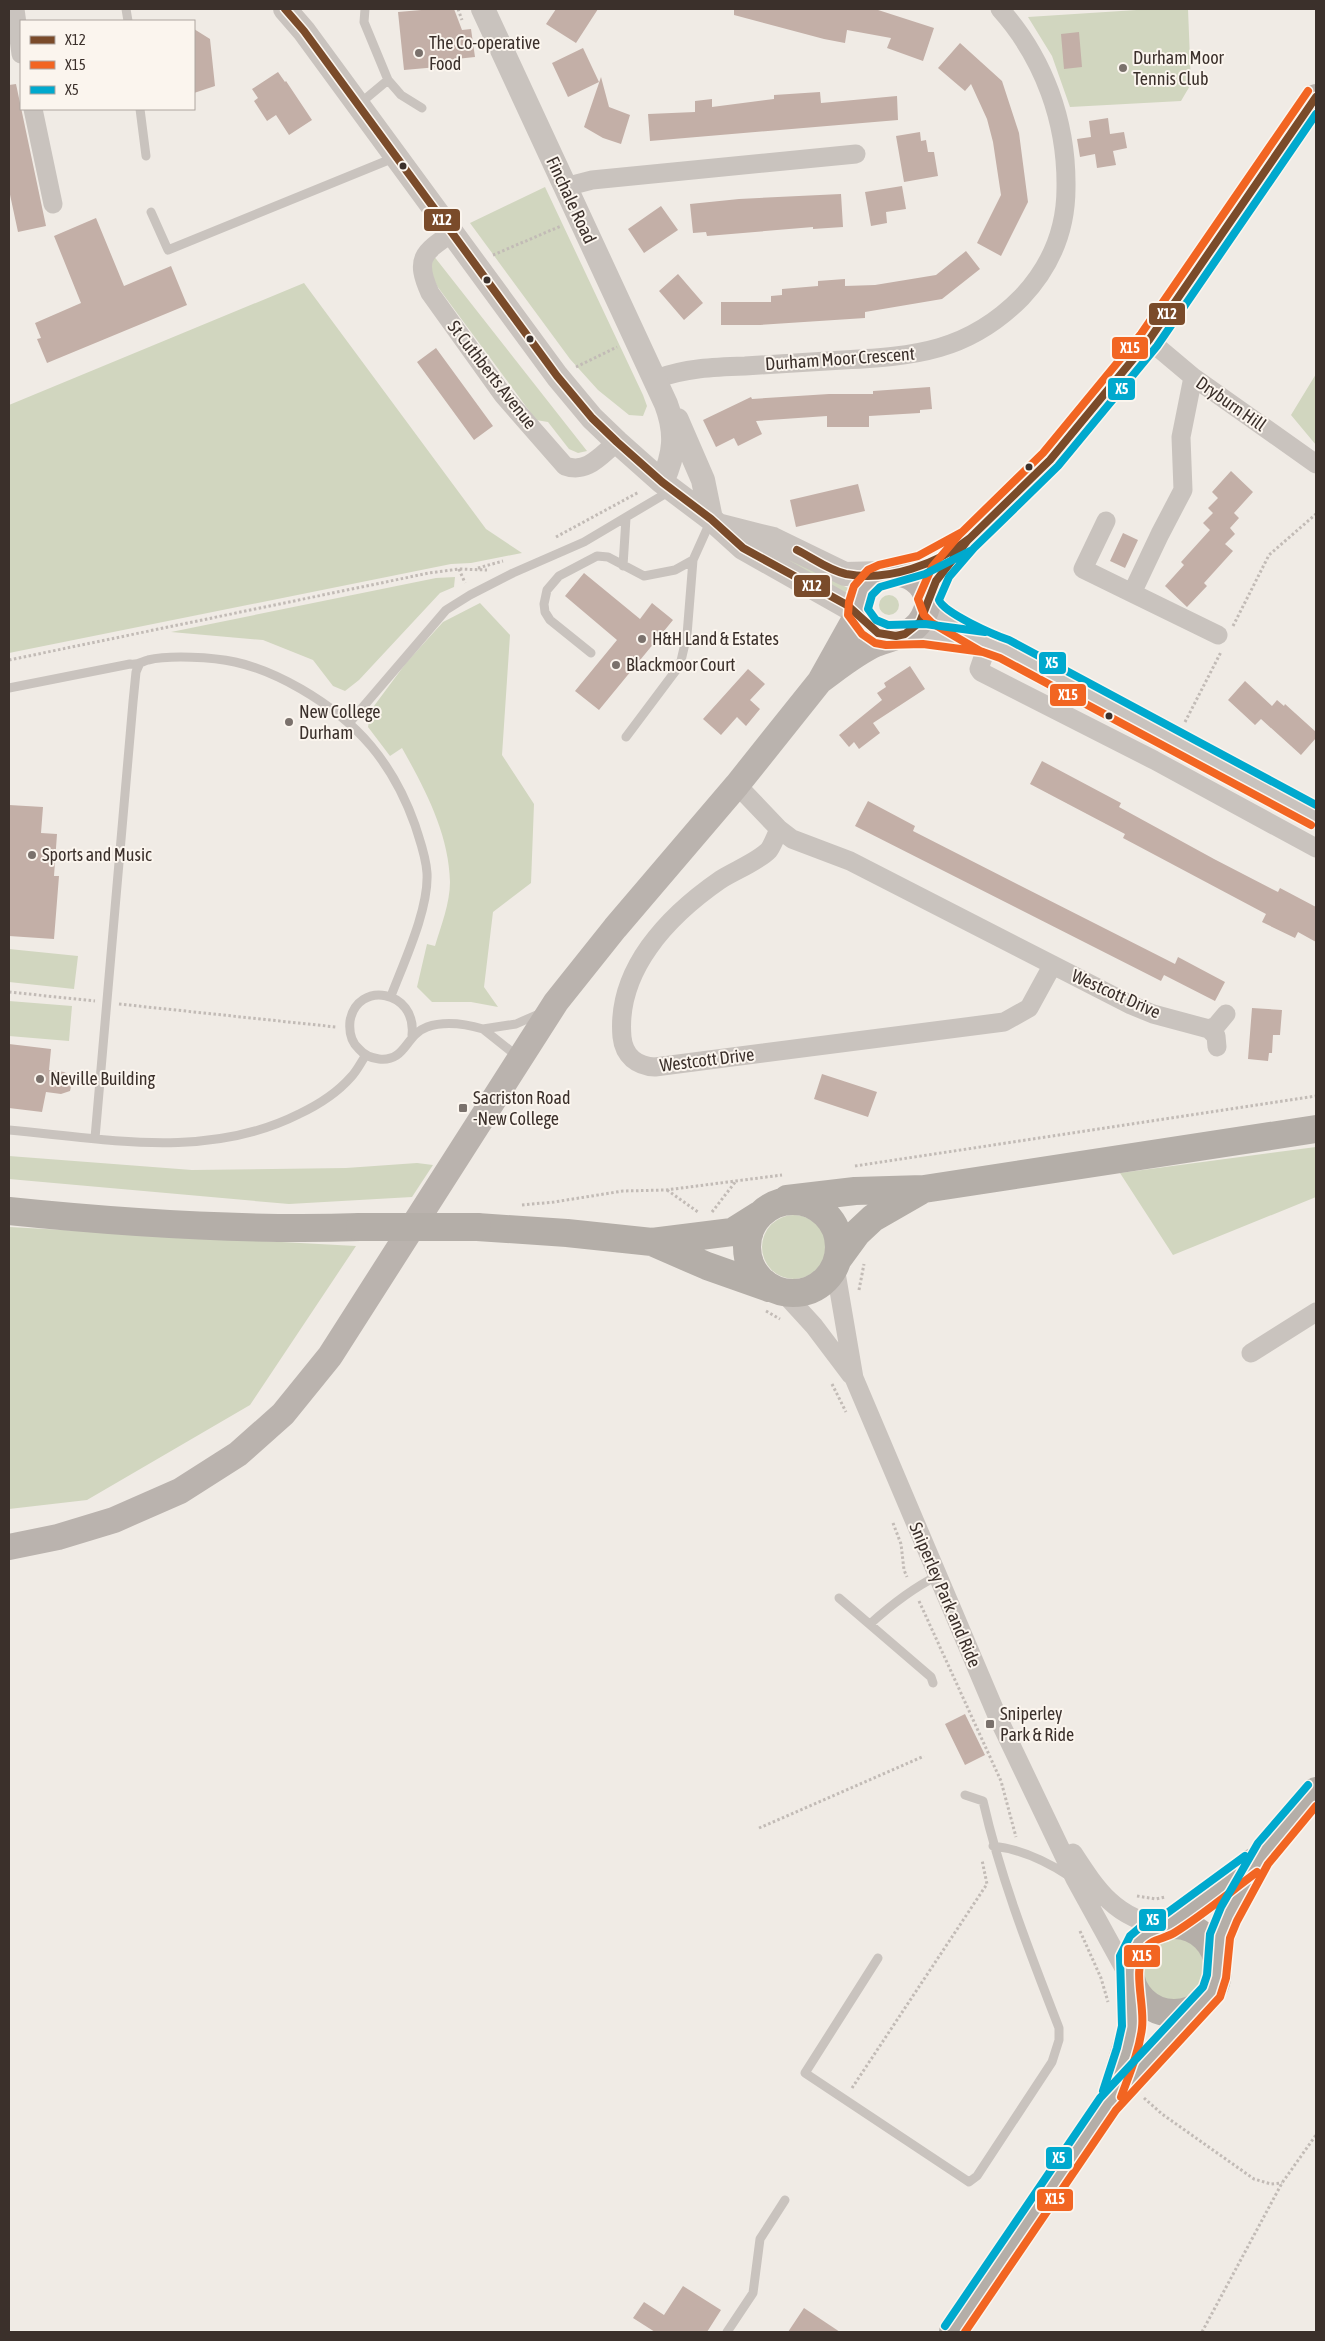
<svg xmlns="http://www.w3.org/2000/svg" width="1325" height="2341" viewBox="0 0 1325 2341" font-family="'Asap Condensed',sans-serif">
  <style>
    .green { fill: #d1d6bf }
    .building { fill: #c3afa7 }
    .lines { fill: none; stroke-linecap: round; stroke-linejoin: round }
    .path { stroke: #c2bbb6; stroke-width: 3; stroke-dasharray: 2.5 2.5; stroke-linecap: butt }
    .service { stroke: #c9c3be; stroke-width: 9 }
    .minor { stroke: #c9c3be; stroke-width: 19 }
    .tertiary { stroke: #c9c3be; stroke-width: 24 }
    .secondary { stroke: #bab3ae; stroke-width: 26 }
    .trunk { stroke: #b4aea8; stroke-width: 28 }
    .trunk-bridge { stroke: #b4aea8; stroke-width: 28 }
    .bus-1-casing { stroke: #fbf5ee; stroke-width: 11 }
    .bus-2-casing { stroke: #fbf5ee; stroke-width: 11 }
    .bus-3-casing { stroke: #fbf5ee; stroke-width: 11 }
    .bus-1 { stroke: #7a4b2a; stroke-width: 8 }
    .bus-2 { stroke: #f26522; stroke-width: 8 }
    .bus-3 { stroke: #00a9ce; stroke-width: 8 }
    .poi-dot { fill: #7a716c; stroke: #fbf5ee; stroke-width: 2 }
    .bus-dot { fill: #3b302b; stroke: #fbf5ee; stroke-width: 2 }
    .labels { text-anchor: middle; stroke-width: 4; stroke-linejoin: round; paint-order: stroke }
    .poi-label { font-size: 18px; fill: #3b302b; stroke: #fbf5ee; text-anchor: start }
    .street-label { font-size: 18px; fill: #3b302b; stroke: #fbf5ee }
    .line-badge { stroke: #fbf5ee; stroke-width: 2 }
    .badge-label { font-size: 14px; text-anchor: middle; font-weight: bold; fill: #fff }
  </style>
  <rect width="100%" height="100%" fill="#f0ebe5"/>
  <path class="green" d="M1152 9H1188L1191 84 1181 101 1070 107 1052 56 1028 17Z
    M545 187 643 395 647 406 643 416 629 415 598 390 570 359 470 223Z
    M433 255 587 451 578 453 569 449 548 422 536 420 437 286 431 273Z
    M304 283 486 529 522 553 471 563 451 564 9 653V405Z
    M1316 374V445L1291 415Z
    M761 544 848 588 845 594Z
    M455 577 454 587 440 593 359 680 345 691 333 686 313 660 263 640 171 632 436 578Z
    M879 605a10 10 0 1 1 20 0a10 10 0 1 1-20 0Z
    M480 603 510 635 502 755 534 804 531 883 493 912 484 987 498 1007 471 1002H432L417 987 427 944 435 946C441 926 450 903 450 882 449 834 425 789 402 748L390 756 368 727 371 710 406 663 443 622Z
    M9 949 78 956 74 989 9 982Z
    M9 1001 72 1006 69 1041 9 1036Z
    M1316 1147V1197L1173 1255 1120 1173Z
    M9 1156 192 1170 346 1168 417 1163 433 1165 412 1197 289 1204 9 1179Z
    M762 1247a32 32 0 1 1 64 0a32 32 0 1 1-64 0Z
    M9 1227 356 1246 250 1405 87 1500 9 1509Z
    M1140 1969a32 32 0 1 1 64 0a32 32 0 1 1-64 0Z"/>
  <path class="building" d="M433 9H454L462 30 471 29 475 57 437 61 438 67 404 70 398 12Z
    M556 9H598L576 43 546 24Z
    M734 9H875L934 28 923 61 887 48 891 38 847 30 845 43 824 39 734 15Z
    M194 29 210 39 215 86 194 93Z
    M1079 32 1082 67 1064 69 1061 34Z
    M960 43 1002 81 1019 133 1028 202 1001 256 977 243 1001 195 993 142 987 119 971 84 965 91 938 68Z
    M583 48 599 82 568 97 552 63Z
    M278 72 285 82 286 81 312 120 289 135 276 115 267 121 254 101 258 98 252 89Z
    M601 77 609 107 630 115 621 144 603 138 584 127Z
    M16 84 46 226 18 232 9 190V85Z
    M820 92 821 103 897 96 898 120 650 141 648 114 695 112V101L712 99V107L774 99V95Z
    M1108 118 1110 134 1124 132 1127 148 1113 151 1116 165 1097 168 1095 154 1080 157 1077 139 1091 137 1089 121Z
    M920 132 921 141 926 140 928 152H934L938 176 904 182 896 136Z
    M902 186 906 209 886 212 887 223 871 226 865 192Z
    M841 194 843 227 813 229V227L707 236 706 232 693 233 690 204 739 199Z
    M661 206 678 230 644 253 628 229Z
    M96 218 124 286 171 266 187 305 47 363 37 339 41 338 35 323 81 303 54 236Z
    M966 251 980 269 942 299 865 312V318L760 325H721V302H771V296L782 295V289L818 286V281L845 279V286L875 285 936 275Z
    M678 274 703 303 684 320 659 291Z
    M436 348 493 426 474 440 417 362Z
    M930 387 932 409 920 410V413L869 416V427H827V416L756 421 762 434 738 446 734 438 716 447 703 420 751 397 752 399 829 394H873V391Z
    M1231 471 1253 492 1234 513 1239 518 1230 528 1235 534 1225 544 1233 551 1204 583 1207 586 1187 607 1165 586 1184 565 1181 562 1210 530 1203 523 1213 513 1208 508 1218 498 1212 492Z
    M858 484 865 511 796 527 790 500Z
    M1123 533 1138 540 1125 568 1110 561Z
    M584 573 640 619 652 603 673 620 599 710 575 691 617 640 565 596Z
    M910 666 925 689 873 723 880 733 859 749 854 742 849 747 839 735 882 700 877 693 886 687 884 683Z
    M748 669 765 684 750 700 760 709 746 726 737 717 721 735 703 719Z
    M1245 681 1272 706 1277 700 1284 706 1285 704 1316 732V738L1301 755 1261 719 1255 725 1228 700Z
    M1042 761 1121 803 1119 807 1214 859 1278 892 1280 888 1316 907V942L1298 932 1295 938 1262 922 1266 914 1123 838 1125 834 1030 784Z
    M868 801 915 826 913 831 1019 885 1175 964 1178 957 1225 982 1215 1001 1164 975 1161 981 855 826Z
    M9 805 43 807 41 833 57 834 54 876H59L54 939 9 936Z
    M1252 1008 1282 1010 1280 1035H1273L1272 1053H1269L1268 1061 1248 1059Z
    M9 1044 51 1049 49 1070 64 1072 71 1076 72 1082 70 1091 61 1094 46 1092 42 1112 9 1108Z
    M822 1074 877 1092 868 1117 814 1099Z
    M965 1714 985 1755 965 1765 945 1724Z
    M683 2286 721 2310 707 2332H655L633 2318 644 2302 664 2315Z
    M804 2308 840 2332H788Z"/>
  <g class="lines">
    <path class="path" d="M458 9 462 20
      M493 255 561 226
      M576 367 617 347
      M556 537 639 492
      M478 568 503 561
      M459 569 465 583
      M1233 626 1269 555 1316 514
      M9 660 429 573 459 569 487 570
      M1185 722 1221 652
      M9 992 95 1001
      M119 1004 336 1027
      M855 1166 1316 1096
      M667 1190 698 1212
      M522 1205 554 1202 623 1191 666 1190 782 1175
      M712 1212 736 1181
      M859 1290 864 1264
      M766 1311 780 1319
      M832 1384 846 1412
      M893 1523 901 1544 904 1570 907 1577
      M919 1601 1001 1781 1016 1837
      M759 1828 924 1756
      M1137 1896 1156 1899 1165 1897
      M1080 1931 1101 1978 1108 2002
      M852 2088 987 1884 982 1860
      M1144 2098 1162 2114 1254 2179 1271 2184 1282 2183
      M1202 2332 1282 2183 1316 2135"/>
    <path class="service" d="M126 9 128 21
      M388 80 401 95 422 108
      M358 105 388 80 364 22 365 9
      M140 109 146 156
      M151 212 168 250 396 157
      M623 566 626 518
      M591 653 550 620 545 612 544 604 547 590 559 576 597 556 608 557 644 576 675 570 693 560
      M9 688 130 664C138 665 141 662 148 660 169 655 213 657 235 662 258 667 280 677 301 689 358 722 393 763 415 825 420 841 426 856 427 873 429 909 404 962 391 996
      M350 722 446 610 470 595 513 573 584 542 670 491
      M626 737 680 665 687 635 693 560 711 520
      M412 1035C417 990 357 980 350 1021 349 1031 351 1042 359 1049 364 1055 371 1058 379 1059 406 1062 405 1035 427 1027 444 1021 466 1024 483 1029
      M517 1056 483 1029 516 1024 541 1013
      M9 1130C106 1139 208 1160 299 1114 318 1105 337 1093 351 1077 357 1071 361 1062 366 1055
      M95 1138 133 702 136 672 139 665
      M839 1598 931 1677 933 1683
      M870 1624C891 1605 911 1589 937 1576
      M993 1846C1021 1849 1046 1861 1069 1876
      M878 1958 805 2073 969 2182 977 2176 1052 2062 1059 2040V2028C1030 1953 1001 1880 983 1801L965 1795
      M727 2332 753 2293 760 2239 785 2200"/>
    <path class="minor" d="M15 9 21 54
      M33 109 53 204
      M565 187 592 180 856 154
      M452 233C424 252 414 258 430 293L503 395 565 466C587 474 600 456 617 442
      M1149 340 1193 377 1316 464
      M656 379C685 368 714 367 745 366 777 364 810 362 843 360 915 356 968 352 1022 297 1051 266 1066 231 1066 188 1067 122 1044 58 1000 9
      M1106 521 1083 569 1132 593 1160 534 1183 490 1181 437 1193 377
      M1132 593 1218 635
      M988 643 979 669 981 672 1154 760 1316 848
      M737 785 779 829 792 839 850 861 1131 1005 1153 1014 1209 1029 1216 1036 1217 1047
      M779 829C776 836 773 844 769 850 759 861 734 871 720 880 668 916 616 970 622 1037 624 1056 637 1066 655 1067L1004 1022 1029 1008 1052 966
      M1209 1029 1216 1026 1226 1014
      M835 1267 854 1378 998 1718 1075 1879 1130 1979
      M782 1291 814 1326 851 1375
      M1251 1353 1316 1312
      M1073 1853C1097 1890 1116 1919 1163 1926"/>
    <path class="tertiary" d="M285 9 304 31 557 376 592 418 617 442 662 482 711 519 743 548 858 613
      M483 9 666 404C677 433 675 454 662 482
      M677 420 703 480 711 519
      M721 526 773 539 845 574 883 573
      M928 603C941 624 981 641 1004 649L1316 816
      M905 634 972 640"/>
    <path class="secondary" d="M928 599 941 572 967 541 1050 460 1149 340 1316 97
      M9 1547 58 1537 114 1520 180 1491 238 1454 283 1414 330 1356 556 1002 615 928 737 785 820 681 858 613C853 566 922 559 928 603 926 613 921 623 913 629 902 637 888 639 876 644 856 653 838 668 820 681"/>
    <path class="trunk" d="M787 1199 855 1191 924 1189 1316 1129
      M747 1247a46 46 0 1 1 92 0a46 46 0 1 1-92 0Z
      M9 1211C126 1223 243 1231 360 1227
      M477 1227 567 1233 652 1242 732 1232 759 1215
      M654 1243 707 1266 769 1288
      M838 1259 857 1233 873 1218 920 1191
      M1130 1969a44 44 0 1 1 88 0a44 44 0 1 1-88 0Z
      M1168 1925 1253 1862
      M1217 1961C1224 1892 1273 1842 1316 1791
      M1113 2091 1132 2027V1985
      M953 2332 1108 2104 1193 2010"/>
    <path class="trunk-bridge" d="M360 1227H477"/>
    <defs>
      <path id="bus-1" d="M285 9 304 31 557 376 592 418 617 442 662 482 711 519 743 548 847 605 878 633 896 636 905 634 920 622 936 581 967 541 1050 460 1149 340 1316 97
        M797 550C813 558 828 570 846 574 888 582 938 564 970 538"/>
      <path id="bus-2" d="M1308 91 1141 334 1043 453 959 535 932 567 918 599 924 615 932 623 980 651 1000 658 1311 825
        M962 532 918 556 879 565 868 570 854 586 849 602 848 615 862 634 875 643 886 645 923 644 983 652
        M1121 2097C1129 2075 1139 2052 1142 2028 1145 2004 1132 1971 1145 1949 1151 1939 1164 1939 1174 1933 1203 1915 1230 1892 1257 1872
        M965 2332 1116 2110 1220 1997 1226 1978 1230 1938 1237 1921 1268 1864 1316 1806"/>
      <path id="bus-3" d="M1316 114 1157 346 1058 466 974 548 949 577 939 600C944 613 994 635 1009 640L1316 805
        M972 550 925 574 880 587 872 595 868 609 876 620 888 625 925 624 985 632
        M1103 2091 1117 2048 1122 2026 1120 1956 1130 1936 1144 1924 1163 1916 1245 1856
        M945 2326 1100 2098 1203 1987 1207 1975 1210 1934 1221 1907 1258 1843 1308 1785"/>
    </defs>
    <use href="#bus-1" class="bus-1-casing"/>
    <use href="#bus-2" class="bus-2-casing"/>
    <use href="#bus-3" class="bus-3-casing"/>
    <use href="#bus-1" class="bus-1"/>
    <use href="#bus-2" class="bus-2"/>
    <use href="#bus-3" class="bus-3"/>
  </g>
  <g class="poi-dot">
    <circle cx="419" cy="53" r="5"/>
    <circle cx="1123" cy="68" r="5"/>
    <circle cx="642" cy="639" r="5"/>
    <circle cx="616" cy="665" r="5"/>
    <circle cx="289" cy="722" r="5"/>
    <circle cx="32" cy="855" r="5"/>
    <circle cx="40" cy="1079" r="5"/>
    <rect x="458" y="1103" width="10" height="10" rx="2.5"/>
    <rect x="985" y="1719" width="10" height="10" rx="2.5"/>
  </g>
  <g class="bus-dot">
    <circle cx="403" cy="166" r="4.5"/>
    <circle cx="487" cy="280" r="4.5"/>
    <circle cx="530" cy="339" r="4.5"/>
    <circle cx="1029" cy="467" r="4.5"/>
    <circle cx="1109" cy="716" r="4.5"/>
  </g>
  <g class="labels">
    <g class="poi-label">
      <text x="429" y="49">The Co-operative<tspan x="429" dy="21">Food</tspan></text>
      <text x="1133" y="64">Durham Moor<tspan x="1133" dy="21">Tennis Club</tspan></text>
      <text x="652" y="645">H&amp;H Land &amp; Estates</text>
      <text x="626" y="671">Blackmoor Court</text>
      <text x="299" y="718">New College<tspan x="299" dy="21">Durham</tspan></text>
      <text x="42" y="861">Sports and Music</text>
      <text x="50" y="1085">Neville Building</text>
      <text x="473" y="1104">Sacriston Road<tspan x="473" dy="21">-New College</tspan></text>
      <text x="1000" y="1720">Sniperley<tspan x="1000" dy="21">Park &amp; Ride</tspan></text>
    </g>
    <g class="street-label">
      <text transform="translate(571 200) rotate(65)" y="6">Finchale Road</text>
      <text transform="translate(840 359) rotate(-4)" y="6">Durham Moor Crescent</text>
      <text transform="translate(492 375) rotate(52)" y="6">St Cuthberts Avenue</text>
      <text transform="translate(1231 404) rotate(35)" y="6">Dryburn Hill</text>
      <text transform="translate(1116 994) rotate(24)" y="6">Westcott Drive</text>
      <text transform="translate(707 1060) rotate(-7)" y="6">Westcott Drive</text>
      <text transform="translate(945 1595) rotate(67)" y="6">Sniperley Park and Ride</text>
    </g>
  </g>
  <g class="line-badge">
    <rect x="423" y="208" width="38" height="24" rx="5" fill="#7a4b2a"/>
    <rect x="1148" y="302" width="38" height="24" rx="5" fill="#7a4b2a"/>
    <rect x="1111" y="336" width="38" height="24" rx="5" fill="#f26522"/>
    <rect x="1107" y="377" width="29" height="24" rx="5" fill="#00a9ce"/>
    <rect x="793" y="574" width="38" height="24" rx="5" fill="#7a4b2a"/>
    <rect x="1038" y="651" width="29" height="24" rx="5" fill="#00a9ce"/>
    <rect x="1049" y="683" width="38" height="24" rx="5" fill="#f26522"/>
    <rect x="1138" y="1908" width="29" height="24" rx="5" fill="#00a9ce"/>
    <rect x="1123" y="1944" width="38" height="24" rx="5" fill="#f26522"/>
    <rect x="1045" y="2146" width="28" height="24" rx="5" fill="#00a9ce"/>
    <rect x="1036" y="2188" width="38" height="24" rx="5" fill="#f26522"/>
  </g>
  <g class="badge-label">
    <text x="442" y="225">X12</text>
    <text x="1167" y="319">X12</text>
    <text x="1130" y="353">X15</text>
    <text x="1122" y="394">X5</text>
    <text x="812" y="591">X12</text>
    <text x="1052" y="668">X5</text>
    <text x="1068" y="700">X15</text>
    <text x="1153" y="1925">X5</text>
    <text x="1142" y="1961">X15</text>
    <text x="1059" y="2163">X5</text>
    <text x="1055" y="2204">X15</text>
  </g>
  <rect width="1325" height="2341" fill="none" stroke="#3b302b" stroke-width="20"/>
  <rect x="20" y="20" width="175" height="90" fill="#fbf5ee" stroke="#aea6a0"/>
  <rect x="30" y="36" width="25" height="8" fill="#7a4b2a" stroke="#aea6a0"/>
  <text x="65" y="45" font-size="15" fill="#3b302b">X12</text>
  <rect x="30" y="61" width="25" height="8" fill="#f26522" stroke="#aea6a0"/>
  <text x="65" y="70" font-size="15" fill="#3b302b">X15</text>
  <rect x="30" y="86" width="25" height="8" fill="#00a9ce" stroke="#aea6a0"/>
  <text x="65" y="95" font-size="15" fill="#3b302b">X5</text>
</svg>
